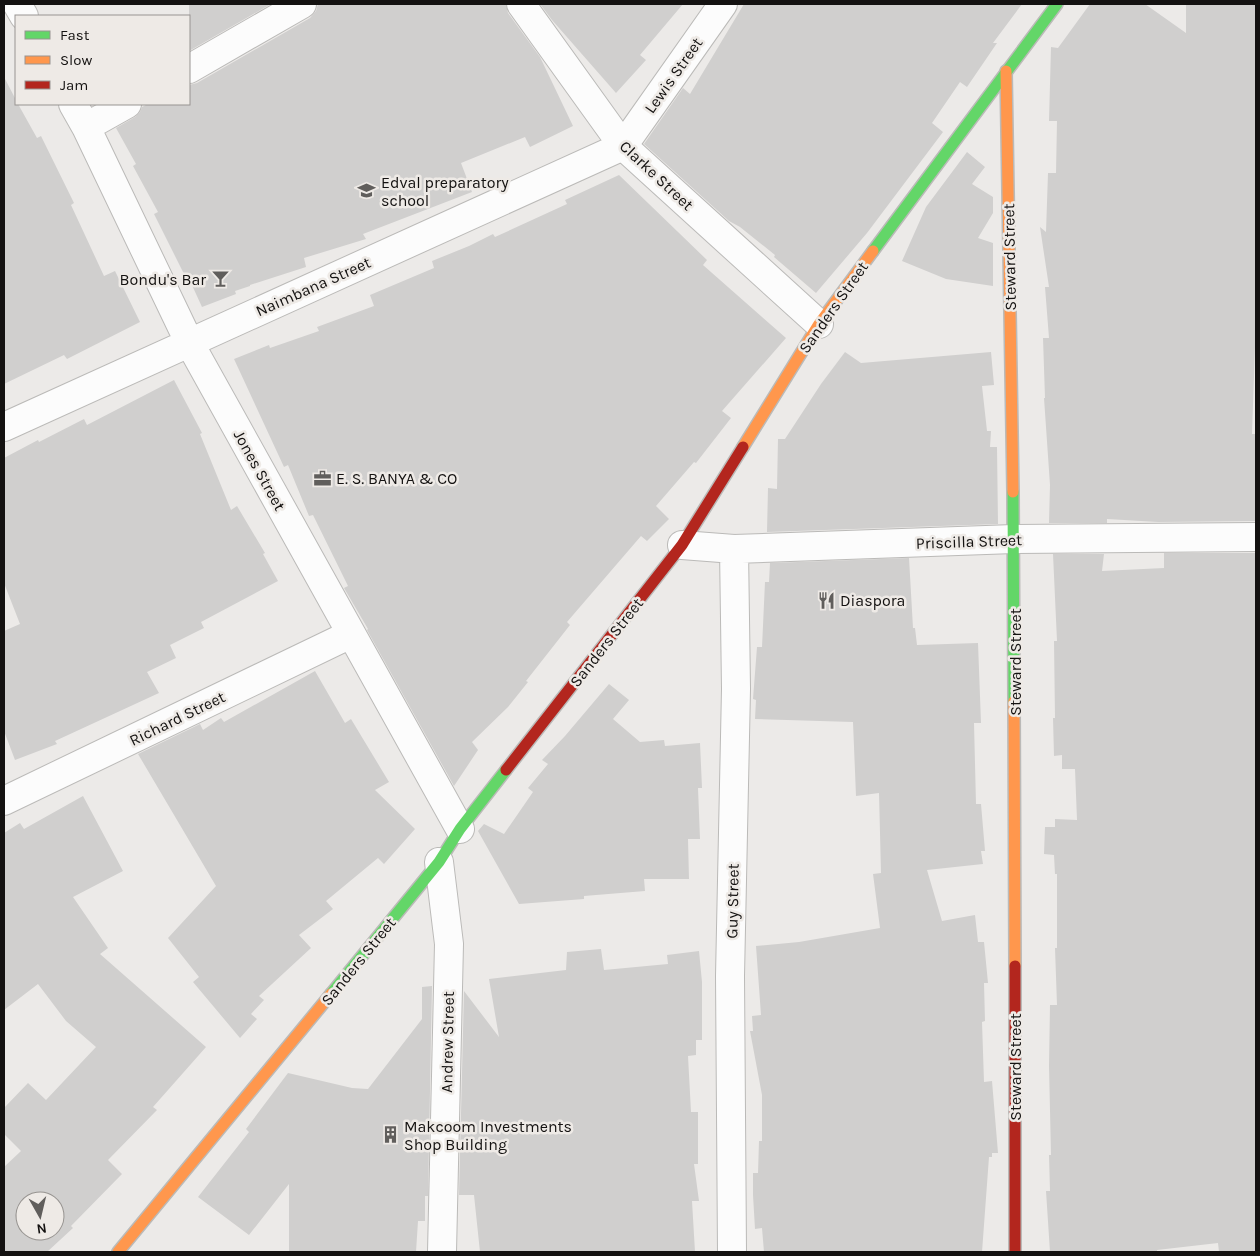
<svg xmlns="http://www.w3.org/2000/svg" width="1260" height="1256" viewBox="0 0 1260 1256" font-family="Karla,sans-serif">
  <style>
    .building { fill: #d0cfce; fill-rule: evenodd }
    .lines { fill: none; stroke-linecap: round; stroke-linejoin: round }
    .street-casing { stroke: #bbbab8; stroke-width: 30 }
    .fast-casing { stroke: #bbbab8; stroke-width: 14 }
    .slow-casing { stroke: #bbbab8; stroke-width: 14 }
    .jam-casing { stroke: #bbbab8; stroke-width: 14 }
    .street { stroke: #fcfcfc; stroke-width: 28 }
    .fast { stroke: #63d668; stroke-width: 11 }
    .slow { stroke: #ff974d; stroke-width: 11 }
    .jam { stroke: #b3261e; stroke-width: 11 }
    .labels { text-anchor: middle; stroke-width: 5; stroke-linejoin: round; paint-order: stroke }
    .street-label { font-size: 16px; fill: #141211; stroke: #eeeae6 }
    .poi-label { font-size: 16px; fill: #141211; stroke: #eeeae6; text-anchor: start }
  </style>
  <rect width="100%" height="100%" fill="#eceae8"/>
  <path class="building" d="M189 4H271L189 51Z
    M318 4H506L508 13 540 57 573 126 530 147 525 137 461 163 472 192 363 234 366 239 304 258 306 267 250 285V286L235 291 236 294 202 307 191 283 189 284 154 214 158 212 133 166 136 164 116 128 135 117 140 112 142 107 148 104H189V85L197 83 310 18 316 11Z
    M540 4H683L640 55 646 60 616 93 552 20Z
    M744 4H1022L993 43H997L967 87 960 82 932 123 943 132 867 233 816 293 774 257 775 255 740 227 729 221 644 144 683 88 690 94Z
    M1090 4H1145L1186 33V4H1256V347H1255L1252 434H1256V521L1158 522 1107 519V523H1049L1050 485 1044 398H1045L1043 338H1049L1045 287H1049L1040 227 1046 232 1048 173H1056L1057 121H1049L1051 47 1058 48Z
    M4 77 16 100V104H18L37 138 41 136 74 203 71 205 104 276 115 271 140 322 67 359 64 355 4 384Z
    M967 152 985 167 972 184 993 197V213L978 238 993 243V286L946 279 902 261 926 207Z
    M619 175 707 260 703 265 786 338 722 411 731 418 696 463 694 462 656 506 669 519 647 541 641 536 567 622 570 625 526 681 528 682 508 707 472 742 478 750 454 786 367 630 368 629 344 588 348 586 313 515 309 516 288 465 284 467 234 359 269 345 270 348 319 331 317 327 374 306 370 295 434 268 432 261 469 246 493 234 495 237 567 204 565 200Z
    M845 352 861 363 991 352 994 385 982 386 987 431H991L990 447H997L998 524 767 532 768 488 777 489 778 439H785L821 384Z
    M174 380 202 433 200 434 231 510 237 506 265 553 263 554 278 581 201 622 204 628 170 645 176 658 147 672 159 693 55 741 57 744 15 760 4 731V631L20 624 4 583V458L38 440 39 442 84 419 87 425Z
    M1164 553H1256V1252H1219L1218 1243 1157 1250V1252H1050L1046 1191H1050L1049 1155H1051L1049 1066 1050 1005H1057L1055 948H1057V874H1055L1054 855 1044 854 1045 827H1055V819L1077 820 1075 769H1062V755L1054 756 1053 718H1055L1054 641H1057L1053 554H1104L1102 571 1164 568Z
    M909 558 913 628H915L917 645 978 643 981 723H974L976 804H981L985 851H981L983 864 927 870 942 921 975 915 978 942H984L988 983H984L985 1021 982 1022 984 1082 992 1081 998 1153H992V1157H989L982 1252H764L762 1228 755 1229 753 1195V1173H758L759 1141H762V1095L750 1031H753L752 1016 761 1015 756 946 799 942 880 928 873 874 881 873 879 793 856 796 853 722 755 719 756 700 753 699 757 647H762L765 582H769L770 563Z
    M315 671 345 723 351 719 389 782 375 790 415 829 384 864 378 858 326 901 333 909 299 935 311 948 259 996 264 1000 251 1014 257 1019 240 1038 193 982 199 977 168 938 216 886 138 754 200 724 203 730 221 718 224 722Z
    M609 684 629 700 613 719 640 742 664 740 665 746 700 743 702 788H698L700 839H688L689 879H644L645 891 584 896V899L519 904 478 831 484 824 504 834 533 792 528 788 548 764 542 760 565 736Z
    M83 796 123 871 73 897 108 948 100 954 206 1047 153 1107 157 1110 108 1160 122 1174 71 1226 73 1228 47 1252H4V1167L21 1151 4 1134V1108L28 1083 46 1100 96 1047 66 1021 38 984 4 1010V833L20 823 24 829ZM25 1201H55V1231H25Z
    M601 949 604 970 668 964 667 955 699 951 702 982V1040H696V1055L688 1056 691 1112H698V1164H694L699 1201H692L695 1252H480L474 1195H459L464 991 499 1037 489 979 566 970 567 952Z
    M432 986 428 1196H425V1221H418L416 1252H289V1184L249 1235 198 1197 249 1132 246 1129 288 1073 352 1088 368 1089 422 1019V987Z"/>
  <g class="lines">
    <defs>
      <path id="street" d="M17 4 24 16
        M521 4 623 146 819 324
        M189 69 302 4
        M73 104 86 127 189 342 460 829
        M86 127 127 104
        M4 427 623 146 723 4
        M682 545 734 549 1014 539 1256 537
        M4 801 351 634
        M439 862 449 944 442 1252
        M732 1252 730 976 736 689 734 549"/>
      <path id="fast" d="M873 251 1057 4
        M1013 492 1014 701
        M331 994 439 862 460 829 506 770"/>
      <path id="slow" d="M1006 71 1013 492
        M743 447 819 324 873 251
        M1014 701 1015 966
        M118 1252 331 994"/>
      <path id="jam" d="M506 770 682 545 743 447
        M1015 966V1252"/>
    </defs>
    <use href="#street" class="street-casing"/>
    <use href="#fast" class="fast-casing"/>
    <use href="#slow" class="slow-casing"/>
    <use href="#jam" class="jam-casing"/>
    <use href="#street" class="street"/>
    <use href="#fast" class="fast"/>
    <use href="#slow" class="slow"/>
    <use href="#jam" class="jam"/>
  </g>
  <defs>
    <symbol id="school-bare" viewBox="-9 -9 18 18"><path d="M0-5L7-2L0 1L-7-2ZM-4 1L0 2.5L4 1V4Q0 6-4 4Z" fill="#605e5c" stroke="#eeeae6" stroke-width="2.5" paint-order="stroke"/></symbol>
    <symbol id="bar-bare" viewBox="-9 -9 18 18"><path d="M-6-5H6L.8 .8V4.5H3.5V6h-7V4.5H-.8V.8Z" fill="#605e5c" stroke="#eeeae6" stroke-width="2.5" paint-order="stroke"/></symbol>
    <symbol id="office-bare" viewBox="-9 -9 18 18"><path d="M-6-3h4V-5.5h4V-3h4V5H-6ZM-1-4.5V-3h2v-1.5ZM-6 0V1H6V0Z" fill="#605e5c" stroke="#eeeae6" stroke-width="2.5" paint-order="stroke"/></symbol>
    <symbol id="restaurant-bare" viewBox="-9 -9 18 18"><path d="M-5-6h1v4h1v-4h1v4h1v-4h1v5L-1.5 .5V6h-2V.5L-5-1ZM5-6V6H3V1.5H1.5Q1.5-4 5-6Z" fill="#605e5c" stroke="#eeeae6" stroke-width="2.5" paint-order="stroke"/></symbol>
    <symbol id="building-bare" viewBox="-9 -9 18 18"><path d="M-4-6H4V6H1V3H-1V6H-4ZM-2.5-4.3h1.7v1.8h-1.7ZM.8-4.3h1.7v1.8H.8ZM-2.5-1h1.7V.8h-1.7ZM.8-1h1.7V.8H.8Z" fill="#605e5c" stroke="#eeeae6" stroke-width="2.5" paint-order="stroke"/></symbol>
  </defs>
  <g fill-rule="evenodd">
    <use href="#school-bare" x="354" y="178" width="25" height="25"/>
    <use href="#bar-bare" x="208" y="266" width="25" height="25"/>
    <use href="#office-bare" x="310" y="466" width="25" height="25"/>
    <use href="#restaurant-bare" x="814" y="588" width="25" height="25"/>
    <use href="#building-bare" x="378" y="1122" width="25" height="25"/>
  </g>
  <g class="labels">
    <g class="street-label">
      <text transform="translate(673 75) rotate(-55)" y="6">Lewis Street</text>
      <text transform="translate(657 175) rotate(43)" y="6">Clarke Street</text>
      <text transform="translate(1009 257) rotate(-91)" y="6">Steward Street</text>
      <text transform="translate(313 286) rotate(-24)" y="6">Naimbana Street</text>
      <text transform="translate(833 307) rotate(-55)" y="6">Sanders Street</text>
      <text transform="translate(260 470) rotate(61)" y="6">Jones Street</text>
      <text transform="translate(969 541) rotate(-2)" y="6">Priscilla Street</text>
      <text transform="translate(606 642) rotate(-52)" y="6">Sanders Street</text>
      <text transform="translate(1015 662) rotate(-90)" y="6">Steward Street</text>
      <text transform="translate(177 718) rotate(-26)" y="6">Richard Street</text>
      <text transform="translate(732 901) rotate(-89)" y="6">Guy Street</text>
      <text transform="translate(358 961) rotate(-51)" y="6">Sanders Street</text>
      <text transform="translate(447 1042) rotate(-89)" y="6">Andrew Street</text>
      <text transform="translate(1015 1067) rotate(-90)" y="6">Steward Street</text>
    </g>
    <g class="poi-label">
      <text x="381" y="188">Edval preparatory<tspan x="381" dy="18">school</tspan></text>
      <text x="206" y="285" text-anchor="end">Bondu's Bar</text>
      <text x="336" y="484">E. S. BANYA &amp; CO</text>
      <text x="840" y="606">Diaspora</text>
      <text x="404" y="1132">Makcoom Investments<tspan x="404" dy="18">Shop Building</tspan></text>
    </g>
  </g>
  <rect width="1260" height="1256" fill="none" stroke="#141211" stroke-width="10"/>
  <rect x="15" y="15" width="175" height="90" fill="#eeeae6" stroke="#979491"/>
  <rect x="25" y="31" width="25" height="8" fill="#63d668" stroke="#979491"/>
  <text x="60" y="40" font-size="15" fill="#141211">Fast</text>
  <rect x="25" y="56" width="25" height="8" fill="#ff974d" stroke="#979491"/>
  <text x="60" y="65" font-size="15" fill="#141211">Slow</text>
  <rect x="25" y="81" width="25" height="8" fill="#b3261e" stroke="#979491"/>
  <text x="60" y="90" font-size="15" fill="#141211">Jam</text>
  <g transform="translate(40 1216) rotate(172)"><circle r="24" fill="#eeeae6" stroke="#979491"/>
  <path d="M0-4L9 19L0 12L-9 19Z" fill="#605e5c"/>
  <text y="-8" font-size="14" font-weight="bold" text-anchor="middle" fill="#141211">N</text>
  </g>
</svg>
